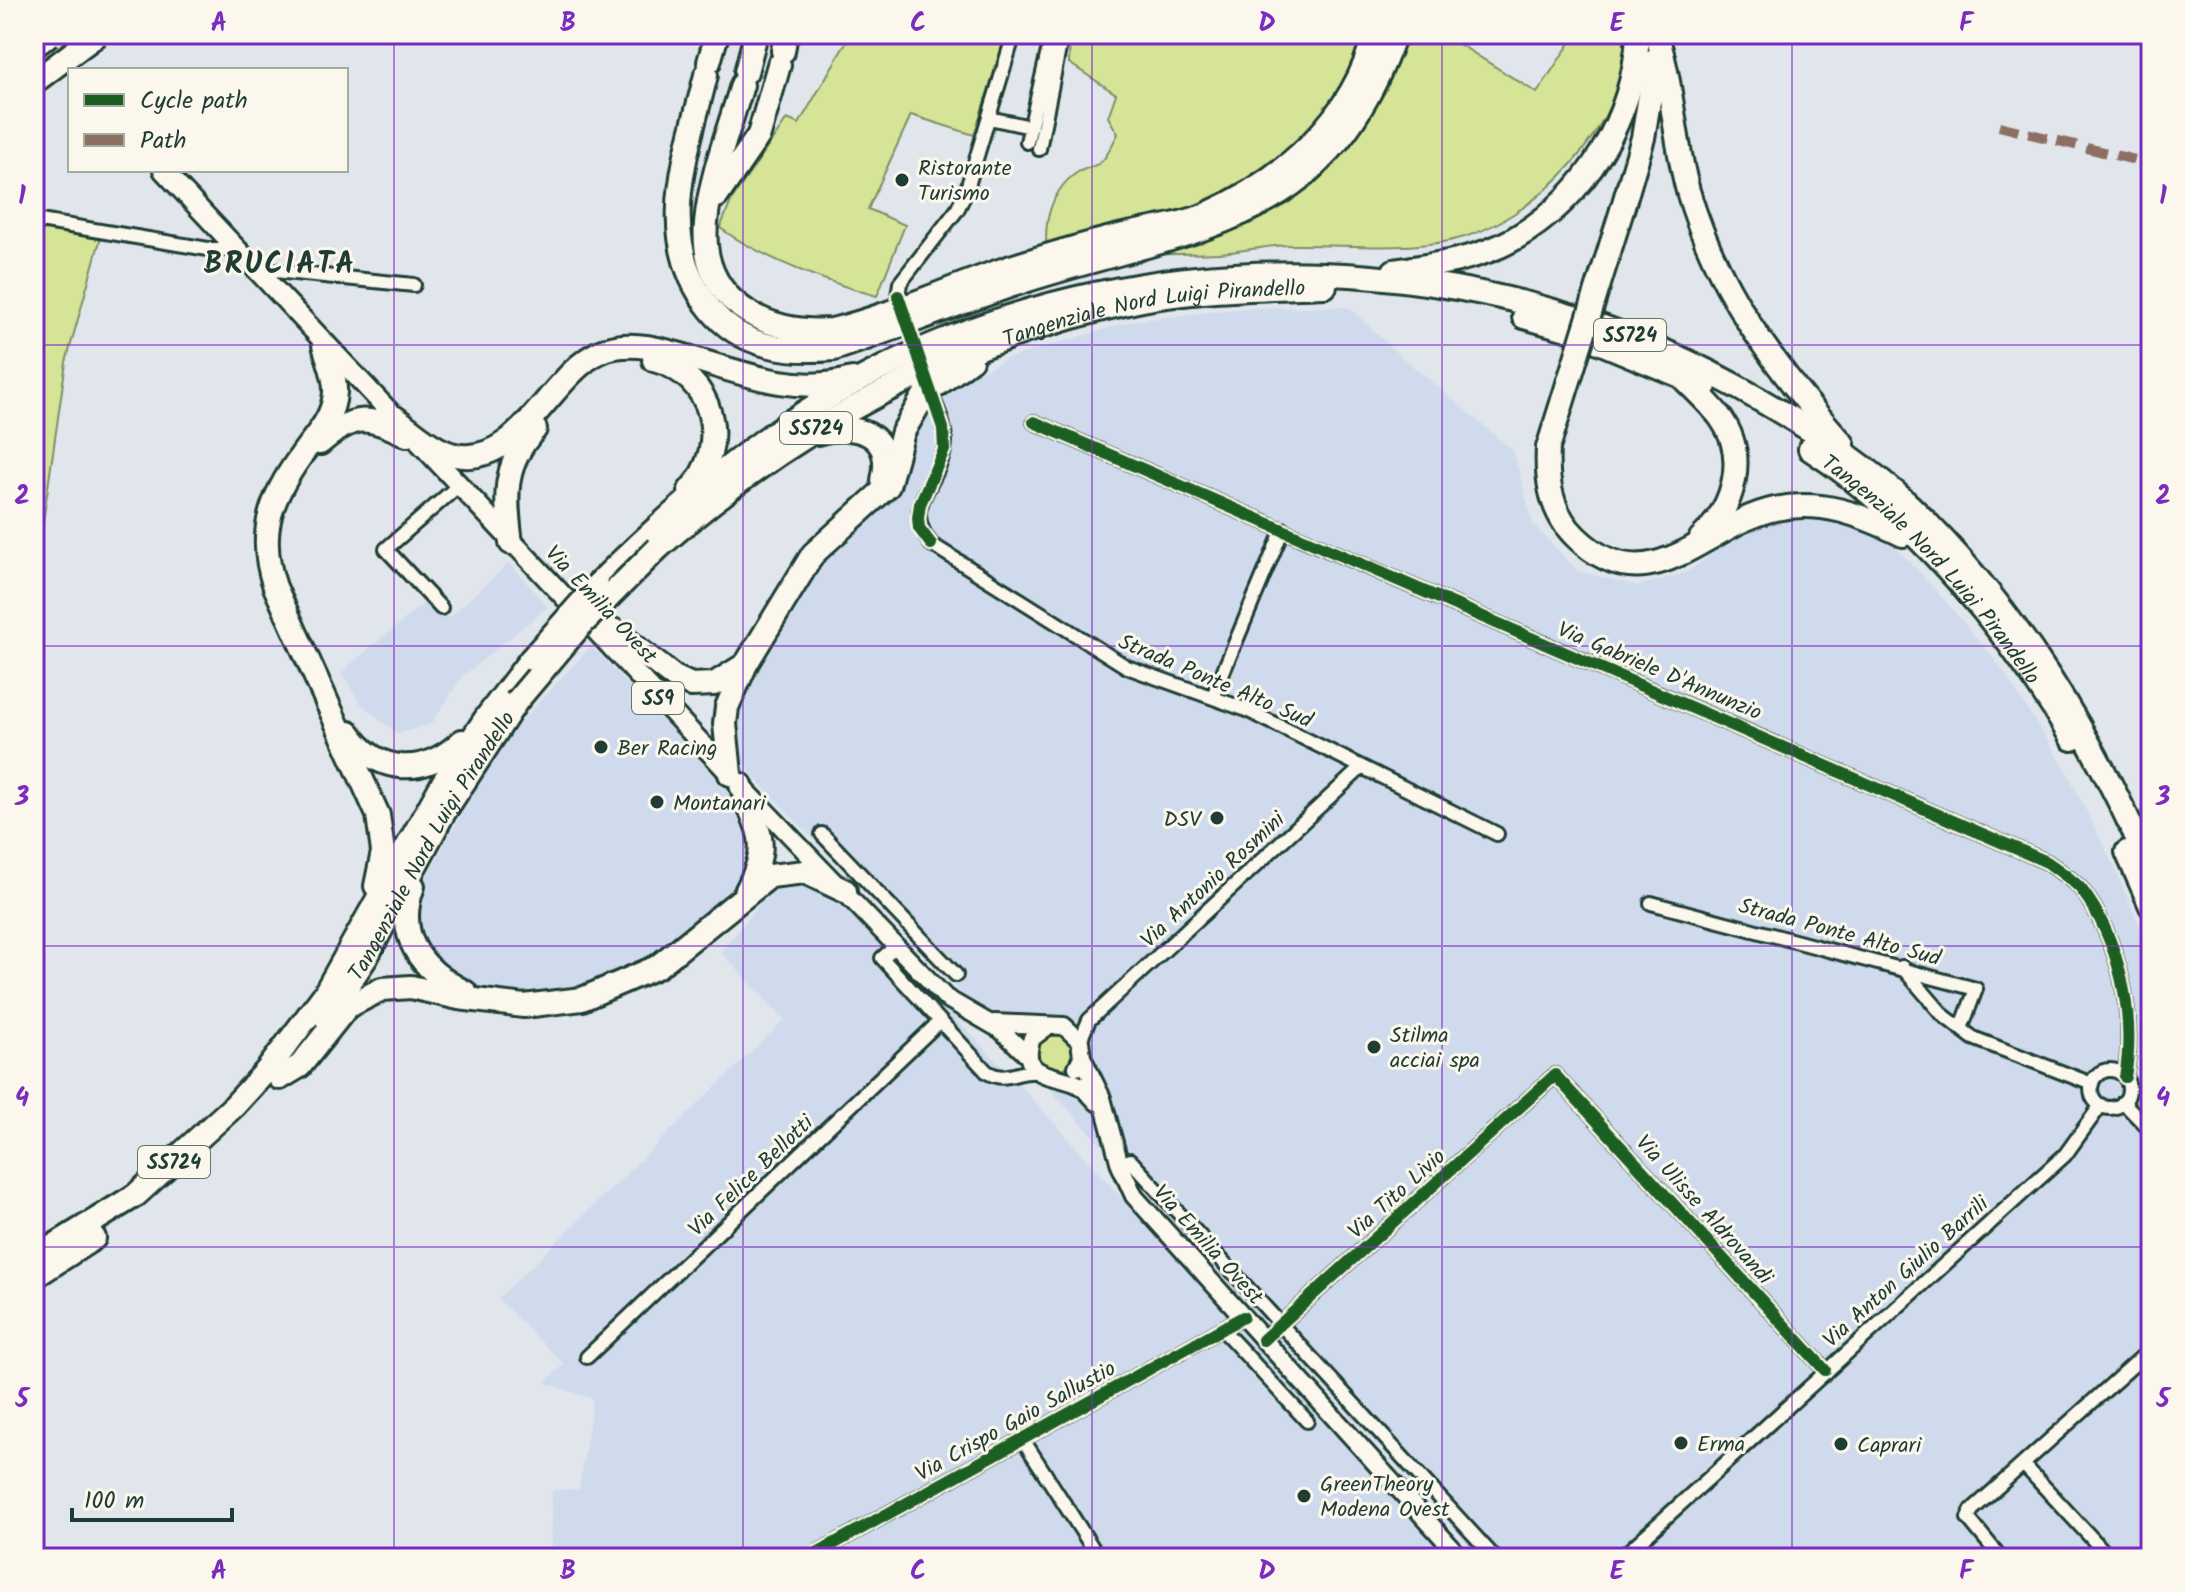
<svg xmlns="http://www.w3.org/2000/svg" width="2185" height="1592" viewBox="0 0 2185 1592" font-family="Kalam,sans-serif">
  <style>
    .built { fill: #cfdbec }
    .green { fill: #d6e497; stroke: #7a9066; stroke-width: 2 }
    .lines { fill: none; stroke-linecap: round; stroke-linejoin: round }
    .street-tunnel { stroke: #bac4c7; stroke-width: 12; stroke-dasharray: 12 6; stroke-linecap: butt }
    .primary-tunnel { stroke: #bac4c7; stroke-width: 18; stroke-dasharray: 18 9; stroke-linecap: butt }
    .street-casing { stroke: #1f3d34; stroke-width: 18 }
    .secondary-casing { stroke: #1f3d34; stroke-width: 22 }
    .primary-casing { stroke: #1f3d34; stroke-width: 24 }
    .highway-casing { stroke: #1f3d34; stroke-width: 28 }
    .street { stroke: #fbf7ec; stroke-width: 12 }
    .secondary { stroke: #fbf7ec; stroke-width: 16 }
    .primary { stroke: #fbf7ec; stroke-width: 18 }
    .highway { stroke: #fbf7ec; stroke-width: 22 }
    .highway-bridge-casing { stroke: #1f3d34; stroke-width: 28; stroke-linecap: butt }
    .highway-bridge { stroke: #fbf7ec; stroke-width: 22 }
    .quiet { stroke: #8d6e63; stroke-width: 10; stroke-dasharray: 20 10; stroke-linecap: butt }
    .cycleway-casing { stroke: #fbf7ec; stroke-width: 17 }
    .cycleway { stroke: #1b5e20; stroke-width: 12 }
    .grid { fill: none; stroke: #7b2cbf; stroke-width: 2; stroke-opacity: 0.55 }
    .poi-dot { fill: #1f3d34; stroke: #fbf7ec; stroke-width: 3 }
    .labels { text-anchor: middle; stroke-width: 6; stroke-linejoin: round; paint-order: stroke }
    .shield { fill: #fbf7ec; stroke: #61756b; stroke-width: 2 }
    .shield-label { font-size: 20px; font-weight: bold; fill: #1f3d34 }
    .poi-label { font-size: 22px; fill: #1f3d34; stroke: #fbf7ec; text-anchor: start }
    .street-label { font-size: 22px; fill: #1f3d34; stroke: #fbf7ec }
    .district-label { font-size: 30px; font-weight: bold; letter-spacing: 2px; fill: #1f3d34; stroke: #fbf7ec }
    .neatline { fill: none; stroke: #7b2cbf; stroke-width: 3 }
    .grid-label { font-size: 26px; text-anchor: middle; font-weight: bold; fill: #7b2cbf }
  </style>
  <rect width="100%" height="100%" fill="#e1e6ec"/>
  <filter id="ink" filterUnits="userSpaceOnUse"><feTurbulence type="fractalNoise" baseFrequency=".0125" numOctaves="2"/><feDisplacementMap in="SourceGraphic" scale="16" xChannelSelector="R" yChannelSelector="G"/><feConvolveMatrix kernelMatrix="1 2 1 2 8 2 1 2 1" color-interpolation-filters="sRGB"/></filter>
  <g filter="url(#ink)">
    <path class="built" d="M1349 307 1397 353 1513 450 1533 524 1578 571 1638 586 1688 572 1724 544 1771 519 1829 516 1888 540 1931 584 2000 666 2066 770 2115 868 2151 953V988L2142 1026 2141 1087 2151 1106V1558H1481L979 1012 752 775 739 757 734 706 821 553 850 526 927 407 954 386 1005 359 1132 321 1244 308Z
      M509 563 548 607 463 676 431 724 397 734 361 704 341 672 430 598 449 618Z
      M591 646 747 807 752 868 720 905 655 959 564 994 517 997 468 987 437 968 413 923 423 883 500 745Z
      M792 877 834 893 852 910 1015 1080 1447 1558H551L552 1490 579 1489 593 1399 545 1383 564 1364 498 1299 784 1020 721 952 777 882Z"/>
    <path class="green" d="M851 34H1006L974 135 911 115 868 209 905 225 877 296C824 281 765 260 720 228L732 199 787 119 799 124Z
      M1070 34H1443L1537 93 1576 34H1627C1629 123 1535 224 1449 241 1397 251 1343 244 1291 245 1266 245 1243 252 1219 253 1162 255 1105 254 1048 257 1042 226 1050 190 1078 172 1085 168 1095 167 1101 162 1108 156 1113 142 1118 134L1108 117 1116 94 1069 63Z
      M34 224 102 233 66 362 41 536H34Z
      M1038 1052a18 18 0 1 1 36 0a18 18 0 1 1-36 0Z"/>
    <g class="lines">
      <path class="street-tunnel" d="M905 320 917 360"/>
      <path class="primary-tunnel" d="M34 37 70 73"/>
      <defs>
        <path id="street" d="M989 118 1031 127
          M1027 142 1052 34
          M1039 149 1062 34
          M34 220 208 249H237
          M255 269 414 285
          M898 296 900 283 957 210 966 192 1014 34
          M932 396C939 413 948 432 944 451 936 489 901 505 931 544L1127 667 1247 710 1497 834
          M1034 422 2047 862C2058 870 2072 879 2081 889 2119 938 2136 1016 2125 1077
          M441 608 386 549 459 485
          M1213 696 1283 529
          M822 834 956 975
          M1651 903 1976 989 1961 1029
          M896 946 882 958 987 1072C1007 1084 1018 1069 1038 1072
          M1902 967 1943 1015 1973 1038 2092 1084
          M1080 1041 1089 1020 1362 767
          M2091 1089a19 19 0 1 1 38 0a19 19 0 1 1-38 0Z
          M2123 1102 2151 1131
          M1130 1160 1495 1558
          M1222 1329 1307 1421
          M1263 1340 1555 1075 1825 1370
          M587 1357 940 1021
          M1022 1438 1099 1558
          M2023 1464 2110 1558
          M808 1558 1243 1317
          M1621 1558 2065 1155 2101 1105
          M2001 1558 1968 1518 1972 1510 2151 1349"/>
        <path id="secondary" d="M748 792 946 998 1001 1030 1029 1057
          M994 1023 1064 1026 1080 1041 1082 1057 1077 1067
          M1048 1026 1032 1038C1018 1079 1053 1073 1077 1084 1085 1088 1091 1096 1097 1102
          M1082 1057 1102 1098 1120 1165 1134 1196 1461 1558"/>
        <path id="primary" d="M163 170 402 425
          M420 443 733 777"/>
        <g id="highway">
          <path d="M1657 36C1673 86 1674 140 1688 191 1717 290 1776 369 1843 444"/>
          <path d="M783 51 786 34"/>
          <path d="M709 62 717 34"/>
          <path d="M746 72 756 34"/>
          <path d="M706 75C687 154 653 239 711 310 742 348 789 353 834 349 902 327 967 299 1034 278 1203 225 1327 226 1395 34"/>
          <path d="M742 85C729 129 710 177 706 223 699 301 765 335 832 330 893 315 951 287 1011 267 1049 255 1089 243 1128 234 1153 228 1182 225 1205 215 1282 181 1355 118 1374 34"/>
          <path d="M717 196 759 135 779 65"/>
          <path d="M1622 210 1643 138 1656 59"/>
          <path d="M1394 271C1434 265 1476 260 1512 240 1586 198 1634 118 1638 34"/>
          <path d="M1524 317 1570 330 1705 386"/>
          <path d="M324 345C328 360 336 377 335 392 334 414 321 430 308 446 273 493 255 529 275 587L378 815 383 852 376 886"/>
          <path d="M654 360C714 375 731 446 690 490"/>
          <path d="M1685 380C1697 392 1710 404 1720 417 1749 456 1734 508 1701 538"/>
          <path d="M394 417C411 429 434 451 455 455 525 469 555 357 615 347 638 343 659 349 681 355 737 371 794 396 852 379"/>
          <path d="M817 433C854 422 895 432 883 480"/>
          <path d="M320 443C354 414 367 415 407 435"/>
          <path d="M1548 448C1546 481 1551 513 1576 537 1650 609 1704 524 1775 509 1822 499 1862 515 1903 535"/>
          <path id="s1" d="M1810 449C1912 515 2011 633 2072 739"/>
          <path d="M511 543C505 498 502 465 535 429"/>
          <path id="s2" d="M658 548C795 426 957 339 1137 301 1199 289 1262 289 1325 286"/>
          <path d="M597 585C676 506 775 422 876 371 1156 230 1493 243 1762 401 1814 431 1867 465 1910 506 2018 610 2091 734 2151 869"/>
          <path d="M585 621 615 631 674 677 691 685 714 684 746 664"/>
          <path d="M349 733C379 776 425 776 462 741"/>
          <path d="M730 774 725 724 727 707 746 664 813 554 888 486 903 432 925 394 971 360"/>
          <path d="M741 785C758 834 773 840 746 892"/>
          <path d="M2127 852 2151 906"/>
          <path d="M413 886C394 936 421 970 465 992"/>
          <path id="s3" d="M326 1018 367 956 443 814 516 702"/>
          <path d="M280 1078 300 1066 347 1007 382 989 411 987 459 998 524 1006 582 999 657 967 770 876 805 872 845 891"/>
          <path d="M34 1258 136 1195 234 1106 268 1069 324 995 444 781 486 718 531 659"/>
          <path d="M34 1277 94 1238"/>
        </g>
      </defs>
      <use href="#street" class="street-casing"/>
      <use href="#secondary" class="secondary-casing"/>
      <use href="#primary" class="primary-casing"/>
      <use href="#highway" class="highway-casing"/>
      <use href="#street" class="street"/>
      <use href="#secondary" class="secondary"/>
      <use href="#primary" class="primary"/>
      <use href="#highway" class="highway"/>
      <defs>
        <path id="highway-bridge" d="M34 46 50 34
          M34 82 98 34
          M1548 448 1622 210
          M531 659 597 585
          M516 702 580 626 658 548"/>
      </defs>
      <use href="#highway-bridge" class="highway-bridge-casing"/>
      <use href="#highway-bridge" class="highway-bridge"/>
      <path class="quiet" d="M1999 126 2151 164"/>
      <defs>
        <path id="cycleway" d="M898 296 943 428 944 450 920 504 918 518 919 528 931 544
          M1034 422 2047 862C2058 870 2072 879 2081 889 2119 938 2136 1016 2125 1077
          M1263 1340 1555 1075 1825 1370
          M808 1558 1243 1317"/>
      </defs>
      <use href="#cycleway" class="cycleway-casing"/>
      <use href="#cycleway" class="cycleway"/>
    </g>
  </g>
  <path class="grid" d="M394 34V1558M743 34V1558M1092 34V1558M1442 34V1558M1792 34V1558M34 345H2151M34 646H2151M34 946H2151M34 1247H2151"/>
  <g class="poi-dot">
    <circle cx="902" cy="180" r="8"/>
    <circle cx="601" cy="747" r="8"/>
    <circle cx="657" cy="802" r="8"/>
    <circle cx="1217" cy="818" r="8"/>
    <circle cx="1374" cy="1047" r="8"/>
    <circle cx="1681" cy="1443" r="8"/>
    <circle cx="1841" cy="1444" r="8"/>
    <circle cx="1304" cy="1496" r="8"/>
  </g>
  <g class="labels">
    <g class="shield">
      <rect x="1594" y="319" width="72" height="32" rx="6"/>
      <rect x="780" y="412" width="72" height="32" rx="6"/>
      <rect x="632" y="682" width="52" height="32" rx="6"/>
      <rect x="138" y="1146" width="72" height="32" rx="6"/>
    </g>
    <g class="shield-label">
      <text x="1630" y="342">SS724</text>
      <text x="816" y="435">SS724</text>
      <text x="658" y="705">SS9</text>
      <text x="174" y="1169">SS724</text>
    </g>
    <g class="poi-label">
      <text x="918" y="175">Ristorante<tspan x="918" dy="25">Turismo</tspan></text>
      <text x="617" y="755">Ber Racing</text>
      <text x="673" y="810">Montanari</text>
      <text x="1201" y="826" text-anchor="end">DSV</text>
      <text x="1390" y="1042">Stilma<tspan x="1390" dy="25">acciai spa</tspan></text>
      <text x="1697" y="1451">Erma</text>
      <text x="1857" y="1452">Caprari</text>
      <text x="1320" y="1491">GreenTheory<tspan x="1320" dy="25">Modena Ovest</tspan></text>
    </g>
    <g class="street-label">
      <text dy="8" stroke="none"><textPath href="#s2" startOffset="560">Tangenziale Nord Luigi Pirandello</textPath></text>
      <text dy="8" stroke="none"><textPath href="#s1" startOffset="172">Tangenziale Nord Luigi Pirandello</textPath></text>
      <text transform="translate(602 604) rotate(47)" y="8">Via Emilia Ovest</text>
      <text transform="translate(1660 670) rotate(23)" y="8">Via Gabriele D'Annunzio</text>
      <text transform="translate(1216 680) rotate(23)" y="8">Strada Ponte Alto Sud</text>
      <text dy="8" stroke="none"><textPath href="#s3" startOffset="202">Tangenziale Nord Luigi Pirandello</textPath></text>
      <text transform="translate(1212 879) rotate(-43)" y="8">Via Antonio Rosmini</text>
      <text transform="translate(1840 931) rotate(15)" y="8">Strada Ponte Alto Sud</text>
      <text transform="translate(750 1175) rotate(-44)" y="8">Via Felice Bellotti</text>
      <text transform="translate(1396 1193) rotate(-42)" y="8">Via Tito Livio</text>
      <text transform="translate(1705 1209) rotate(48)" y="8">Via Ulisse Aldrovandi</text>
      <text transform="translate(1209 1244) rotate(48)" y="8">Via Emilia Ovest</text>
      <text transform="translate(1905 1271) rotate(-42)" y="8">Via Anton Giulio Barrili</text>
      <text transform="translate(1015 1420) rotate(-29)" y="8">Via Crispo Gaio Sallustio</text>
    </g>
    <g class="district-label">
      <text x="280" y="273">BRUCIATA</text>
    </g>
  </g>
  <rect width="2185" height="1592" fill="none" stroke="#fbf7ec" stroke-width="88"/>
  <rect x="68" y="68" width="280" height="104" fill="#fbf7ec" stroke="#a3ada2" stroke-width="2"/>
  <rect x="84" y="94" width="40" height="12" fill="#1b5e20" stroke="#a3ada2" stroke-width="2"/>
  <text x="140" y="108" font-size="24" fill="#1f3d34">Cycle path</text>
  <rect x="84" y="134" width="40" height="12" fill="#8d6e63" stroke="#a3ada2" stroke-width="2"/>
  <text x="140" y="148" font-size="24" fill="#1f3d34">Path</text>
  <path d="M72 1508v12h160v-12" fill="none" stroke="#1f3d34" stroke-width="4"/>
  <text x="84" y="1508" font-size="24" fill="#1f3d34" stroke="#fbf7ec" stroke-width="6" paint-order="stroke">100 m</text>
  <rect x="44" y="44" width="2097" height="1504" class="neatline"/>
  <g class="grid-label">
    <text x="219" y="31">A</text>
    <text x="568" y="31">B</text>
    <text x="918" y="31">C</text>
    <text x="1267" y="31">D</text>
    <text x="1617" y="31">E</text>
    <text x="1966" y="31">F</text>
    <text x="22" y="204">1</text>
    <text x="2163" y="204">1</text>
    <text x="22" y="504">2</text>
    <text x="2163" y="504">2</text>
    <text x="22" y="805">3</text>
    <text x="2163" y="805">3</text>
    <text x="22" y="1106">4</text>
    <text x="2163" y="1106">4</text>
    <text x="22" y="1407">5</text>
    <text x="2163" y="1407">5</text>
    <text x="219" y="1579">A</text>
    <text x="568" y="1579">B</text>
    <text x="918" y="1579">C</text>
    <text x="1267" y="1579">D</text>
    <text x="1617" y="1579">E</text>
    <text x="1966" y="1579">F</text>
  </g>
</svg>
